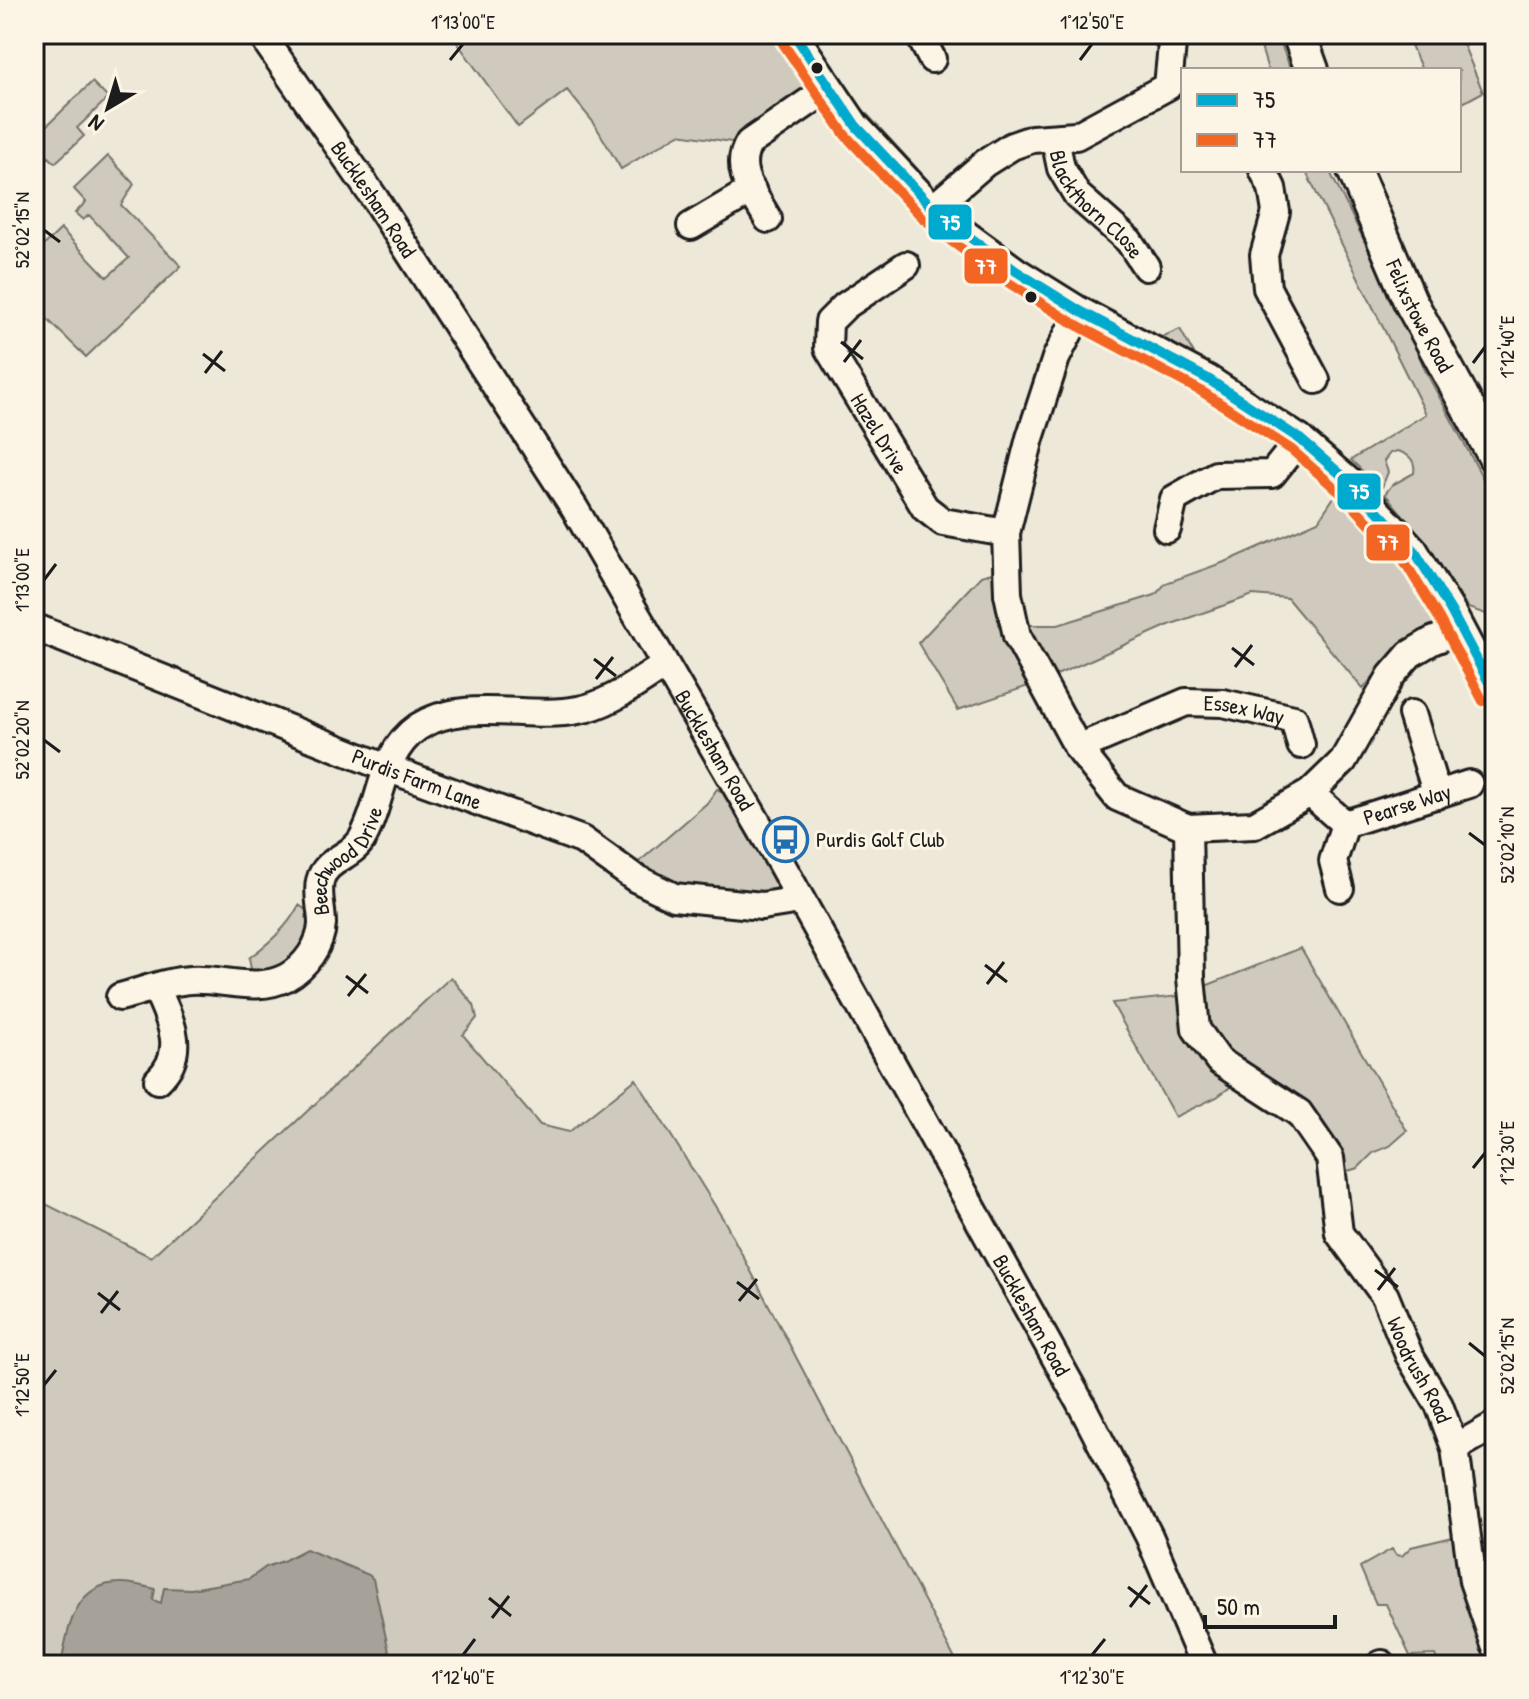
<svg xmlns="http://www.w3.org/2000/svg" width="1529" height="1699" viewBox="0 0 1529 1699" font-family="'Patrick Hand',sans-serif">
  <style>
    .green { fill: #cfcabd; stroke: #76736c; stroke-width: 2 }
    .water { fill: #a7a299; stroke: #6f6c67; stroke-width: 2 }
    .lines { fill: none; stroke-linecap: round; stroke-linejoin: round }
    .minor-casing { stroke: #1c1c1c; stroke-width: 32 }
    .major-casing { stroke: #1c1c1c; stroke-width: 38 }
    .minor { stroke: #fcf5e5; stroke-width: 26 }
    .major { stroke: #fcf5e5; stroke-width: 32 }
    .bus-1-casing { stroke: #fcf5e5; stroke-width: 16 }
    .bus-2-casing { stroke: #fcf5e5; stroke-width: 16 }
    .bus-1 { stroke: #00a9ce; stroke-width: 10 }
    .bus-2 { stroke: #f26522; stroke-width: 10 }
    .ticks { fill: none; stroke: #1c1c1c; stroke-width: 3 }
    .bus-dot { fill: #1c1c1c; stroke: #fcf5e5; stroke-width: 3 }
    .labels { text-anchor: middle; stroke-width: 6; stroke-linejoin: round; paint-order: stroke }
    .street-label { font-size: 22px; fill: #1c1c1c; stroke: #fcf5e5 }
    .poi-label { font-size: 22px; fill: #1c1c1c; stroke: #fcf5e5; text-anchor: start }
    .line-badge { stroke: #fcf5e5; stroke-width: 3 }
    .badge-label { font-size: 22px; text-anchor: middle; font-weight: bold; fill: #fff }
    .neatline { fill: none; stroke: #1c1c1c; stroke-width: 3 }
    .ticks-label { font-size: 20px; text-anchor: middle; fill: #1c1c1c }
  </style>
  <rect width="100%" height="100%" fill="#eee8d9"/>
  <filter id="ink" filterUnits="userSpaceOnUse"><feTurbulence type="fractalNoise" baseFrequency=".0125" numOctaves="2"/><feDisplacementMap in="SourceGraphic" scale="16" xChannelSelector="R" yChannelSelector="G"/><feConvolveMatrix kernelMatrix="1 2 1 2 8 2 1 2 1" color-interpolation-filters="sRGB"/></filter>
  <g filter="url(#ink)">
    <path class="green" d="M451 34H776L809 87 738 143 679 134 621 169 594 123 567 90 518 127Z
      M1257 34H1277L1291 70H1268Z
      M1406 34H1459L1483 92 1459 105V70H1422Z
      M92 82 108 98 77 128 84 136 55 163 49 157 34 171V138Z
      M853 99 935 188H930L882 144Z
      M108 156 134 184 121 205 181 266 86 357 34 306V255L61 229 107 277 129 258 89 215 83 220 75 213 86 202 74 189Z
      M1305 170H1329L1407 326 1425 370 1495 501V617L1468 608 1421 536 1385 494 1392 485 1414 473C1416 460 1409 454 1397 451L1390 453 1384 461 1388 472 1382 487 1376 484 1351 460 1426 414Z
      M1180 329 1195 356H1196L1159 338Z
      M1346 479 1451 611 1424 633 1398 647 1363 689 1287 598 1253 595 1169 625 1043 681 958 710 918 643 981 576 1007 569 1015 625H1058L1155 595 1166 583 1230 560 1318 521Z
      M717 789 725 793 778 884 777 892 772 897 669 888 632 868 707 803Z
      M299 905 314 916 317 923 287 968 252 975 249 958C269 943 287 928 299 905Z
      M1301 948 1407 1131 1390 1146 1373 1153 1358 1168 1344 1172C1330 1149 1319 1122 1303 1101 1296 1091 1283 1085 1273 1079 1224 1053 1207 1045 1203 987Z
      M451 977 474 1005 477 1018 463 1035 540 1125 569 1132 636 1079 725 1222 958 1665H34V1198L151 1257Z
      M1179 996C1183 1040 1195 1062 1233 1085L1217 1097 1175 1117 1112 1003Z
      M1453 1537C1459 1583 1474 1622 1491 1665H1439L1435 1655 1410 1656 1386 1604H1376L1360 1567 1392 1549 1396 1555 1402 1556 1411 1547Z"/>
    <path class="water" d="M306 1549 369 1575 373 1579 392 1665H61C68 1627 75 1581 123 1583 134 1583 145 1587 155 1589L153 1600 161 1603 164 1588 191 1589 249 1579 266 1567 283 1561Z"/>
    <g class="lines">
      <defs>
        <g id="minor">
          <path id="s1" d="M261 34 375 199 575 509 779 860 1080 1402 1149 1536 1204 1665"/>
          <path d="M794 34 856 126 933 208 960 230 1016 271 1080 311 1208 379 1300 439 1353 485 1414 550 1451 611 1495 694"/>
          <path d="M919 34 932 59"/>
          <path id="s2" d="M1055 139 1061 168 1077 195 1129 241 1146 267"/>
          <path d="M1263 170 1272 188 1276 212 1264 255 1267 288 1316 380"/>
          <path d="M933 208 985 163 1012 146 1032 139 1076 136 1168 86 1172 45 1166 34"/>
          <path d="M768 219C755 195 732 170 749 143L829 88"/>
          <path d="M691 226 752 190"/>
          <path id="s3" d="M906 265 845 306 829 322 828 348 925 508 943 522 1006 533"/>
          <path d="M1080 311 1056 358 1030 438 1006 533 1008 594 1017 636 1078 748 1117 797 1188 828 1254 825 1310 793 1343 761 1391 676 1410 654 1432 641 1460 630"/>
          <path d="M1167 529 1174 499 1216 475 1272 474 1300 439"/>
          <path id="s4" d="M34 627 387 768 582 840 635 878 674 897 762 906 800 900"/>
          <path d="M1412 714 1437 795"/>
          <path id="s5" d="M1078 748 1186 702 1223 703 1294 719 1301 745"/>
          <path id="s6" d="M1310 793 1345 824 1469 784"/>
          <path id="s7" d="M1188 828 1191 978 1196 1029 1219 1061 1299 1113 1330 1158 1339 1233 1385 1296 1409 1355 1439 1405 1455 1448 1473 1581 1495 1645"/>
          <path d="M1340 888 1333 861 1345 824"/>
          <path d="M156 988C170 1019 188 1052 158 1080"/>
          <path id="s8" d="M120 997C143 991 168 981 191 980 223 978 257 993 287 977 305 967 321 945 322 924 322 910 317 895 320 881 325 859 352 857 362 839 383 803 380 753 418 727 464 697 527 720 578 710 609 705 638 682 664 666"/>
          <path d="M1455 1448 1495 1425"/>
          <path d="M1380 1665 1382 1664"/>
        </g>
        <g id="major">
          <path d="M1299 34 1312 70"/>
          <path id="s9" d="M1354 170 1410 301 1495 457"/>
        </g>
      </defs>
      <use href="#minor" class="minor-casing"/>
      <use href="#major" class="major-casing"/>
      <use href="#minor" class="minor"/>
      <use href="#major" class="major"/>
      <defs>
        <path id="bus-1" d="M794 34 856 126 933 208 960 230 1016 271 1080 311 1208 379 1300 439 1353 485 1414 550 1451 611 1495 694"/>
        <path id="bus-2" d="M782 42 845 135 923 218 951 241 1009 283 1073 323 1201 391 1292 450 1343 495 1403 559 1439 618 1483 701"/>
      </defs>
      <use href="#bus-1" class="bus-1-casing"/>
      <use href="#bus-2" class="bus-2-casing"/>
      <use href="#bus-1" class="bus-1"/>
      <use href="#bus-2" class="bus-2"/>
    </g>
  </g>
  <path class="ticks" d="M450 60 463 44M1080 60 1092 44M44 230 60 242M841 342 863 359M203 354 225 371M844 362 861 340M1473 363 1485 347M205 373 222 351M44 580 56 564M1232 648 1254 665M594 659 616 676M1235 667 1252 645M596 679 613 657M44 740 60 752M1469 833 1485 845M985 965 1007 982M346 976 368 993M987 984 1004 962M348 996 366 974M1473 1168 1485 1153M1375 1270 1398 1287M737 1282 759 1299M1378 1290 1395 1268M98 1293 120 1310M739 1301 757 1279M101 1313 118 1291M1469 1343 1485 1356M44 1385 56 1370M1128 1587 1150 1604M489 1598 511 1616M1130 1607 1147 1585M492 1618 509 1596M463 1655 475 1639M1092 1655 1105 1639"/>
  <defs>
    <symbol id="bus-ring" viewBox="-11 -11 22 22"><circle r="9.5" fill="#fcf5e5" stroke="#1f6fb2" stroke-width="1.5"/><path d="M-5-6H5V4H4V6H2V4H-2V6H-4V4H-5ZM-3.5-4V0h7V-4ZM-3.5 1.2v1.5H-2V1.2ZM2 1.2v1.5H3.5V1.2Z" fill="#1f6fb2"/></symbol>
  </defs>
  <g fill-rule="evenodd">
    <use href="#bus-ring" x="760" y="814" width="51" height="51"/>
  </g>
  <g class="bus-dot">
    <circle cx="817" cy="68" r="7"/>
    <circle cx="1031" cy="297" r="7"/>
  </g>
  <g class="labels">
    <g class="street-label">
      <text dy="8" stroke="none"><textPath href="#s1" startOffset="200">Bucklesham Road</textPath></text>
      <text dy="8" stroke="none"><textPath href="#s2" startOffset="80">Blackthorn Close</textPath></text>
      <text dy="8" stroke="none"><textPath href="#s9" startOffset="160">Felixstowe Road</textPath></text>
      <text dy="8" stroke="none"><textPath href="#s3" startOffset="222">Hazel Drive</textPath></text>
      <text dy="8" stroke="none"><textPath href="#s5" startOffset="176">Essex Way</textPath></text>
      <text dy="8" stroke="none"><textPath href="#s1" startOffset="848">Bucklesham Road</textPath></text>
      <text dy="8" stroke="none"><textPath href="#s4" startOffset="412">Purdis Farm Lane</textPath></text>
      <text dy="8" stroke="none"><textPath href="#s6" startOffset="112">Pearse Way</textPath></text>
      <text dy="8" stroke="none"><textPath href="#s8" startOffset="310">Beechwood Drive</textPath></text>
      <text dy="8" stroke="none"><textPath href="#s1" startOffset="1496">Bucklesham Road</textPath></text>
      <text dy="8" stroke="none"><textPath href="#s7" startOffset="626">Woodrush Road</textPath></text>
    </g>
    <g class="poi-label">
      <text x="816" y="847">Purdis Golf Club</text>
    </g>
  </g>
  <g class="line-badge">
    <rect x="927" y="203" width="46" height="38" rx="8" fill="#00a9ce"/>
    <rect x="963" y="247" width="46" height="38" rx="8" fill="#f26522"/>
    <rect x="1336" y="472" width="46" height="39" rx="8" fill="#00a9ce"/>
    <rect x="1365" y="523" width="46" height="39" rx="8" fill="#f26522"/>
  </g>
  <g class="badge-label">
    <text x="950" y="230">75</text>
    <text x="986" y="274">77</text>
    <text x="1359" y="499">75</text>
    <text x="1388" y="550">77</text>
  </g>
  <rect width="1529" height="1699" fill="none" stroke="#fcf5e5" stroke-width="88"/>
  <rect x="1181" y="68" width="280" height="104" fill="#fcf5e5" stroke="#a29e95" stroke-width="2"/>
  <rect x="1197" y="94" width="40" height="12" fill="#00a9ce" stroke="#a29e95" stroke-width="2"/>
  <text x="1253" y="108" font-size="24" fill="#1c1c1c">75</text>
  <rect x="1197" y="134" width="40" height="12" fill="#f26522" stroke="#a29e95" stroke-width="2"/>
  <text x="1253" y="148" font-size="24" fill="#1c1c1c">77</text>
  <g transform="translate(108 108) rotate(218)" stroke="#fcf5e5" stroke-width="6" paint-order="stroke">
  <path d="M0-6L14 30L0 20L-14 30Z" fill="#1c1c1c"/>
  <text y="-12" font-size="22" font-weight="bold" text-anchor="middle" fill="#1c1c1c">N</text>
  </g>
  <path d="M1205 1615v12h130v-12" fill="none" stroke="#1c1c1c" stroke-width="4"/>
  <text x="1217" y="1615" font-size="24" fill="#1c1c1c" stroke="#fcf5e5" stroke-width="6" paint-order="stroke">50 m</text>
  <rect x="44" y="44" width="1441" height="1611" class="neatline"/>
  <g class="ticks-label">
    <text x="463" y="29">1°13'00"E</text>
    <text x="1092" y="29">1°12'50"E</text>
    <text transform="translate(22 230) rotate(-90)" y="7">52°02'15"N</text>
    <text transform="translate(1507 347) rotate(-90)" y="7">1°12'40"E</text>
    <text transform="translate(22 580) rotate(-90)" y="7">1°13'00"E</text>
    <text transform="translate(22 740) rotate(-90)" y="7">52°02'20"N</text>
    <text transform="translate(1507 845) rotate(-90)" y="7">52°02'10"N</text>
    <text transform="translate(1507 1153) rotate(-90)" y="7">1°12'30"E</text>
    <text transform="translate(1507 1356) rotate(-90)" y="7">52°02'15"N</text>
    <text transform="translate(22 1385) rotate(-90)" y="7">1°12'50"E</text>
    <text x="463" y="1684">1°12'40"E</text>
    <text x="1092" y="1684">1°12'30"E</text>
  </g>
</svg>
